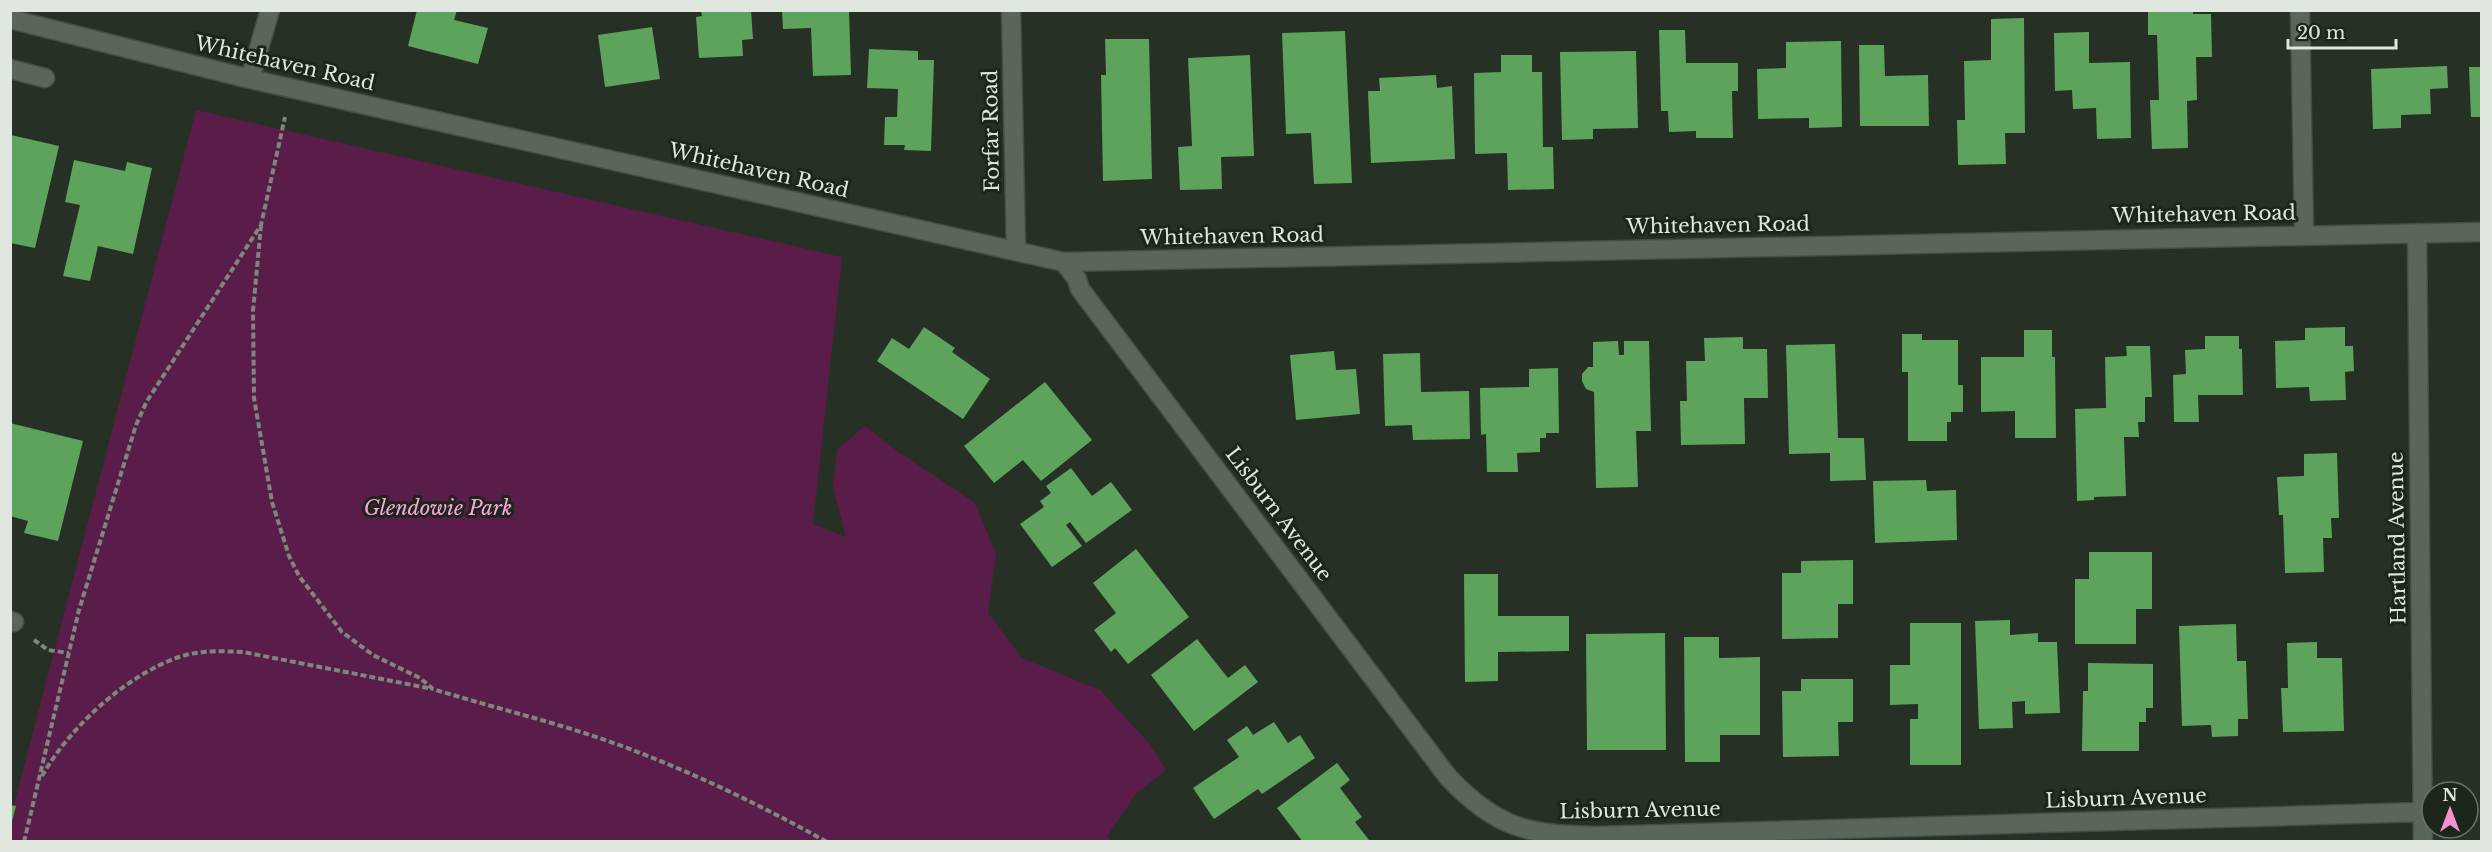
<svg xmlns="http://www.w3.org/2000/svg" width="2492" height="852" viewBox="0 0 2492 852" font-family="'Libre Baskerville',serif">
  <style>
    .green { fill: #5a1d49 }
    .building { fill: #5da35c }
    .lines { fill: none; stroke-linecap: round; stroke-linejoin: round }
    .minor-casing { stroke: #454e44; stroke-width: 21 }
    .path { stroke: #7e877d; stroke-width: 4; stroke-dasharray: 6 3; stroke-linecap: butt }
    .minor { stroke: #596659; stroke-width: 18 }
    .labels { text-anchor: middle; stroke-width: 6; stroke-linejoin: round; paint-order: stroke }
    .street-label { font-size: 20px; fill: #e0e7df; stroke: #1c261b }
    .park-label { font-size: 20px; font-style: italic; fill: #fda5de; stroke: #1c261b }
  </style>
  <rect width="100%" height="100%" fill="#263025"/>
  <path class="green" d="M196 110 842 257 813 524 846 537 833 487 837 450 865 426 897 451 975 503 996 554 988 613 1022 658 1100 690 1149 743 1166 770 1136 794 1107 836 1111 841 11 842V816Z"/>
  <path class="building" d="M417 10H457L454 20 488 28 478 64 408 46Z
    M701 10H751L753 39 742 40 743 56 699 58 696 17 702 16Z
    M782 10H849L851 75 813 76 811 28 783 29Z
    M2193 10V14H2211L2212 57H2196L2197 100 2187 101 2188 148 2152 149 2150 100H2159L2157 35H2148V11Z
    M2024 18 2025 133H2005L2006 164 1958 165 1957 120H1965L1964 61 1991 60V19Z
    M652 27 660 79 605 87 598 35Z
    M1659 30H1685L1686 63H1738V91H1732L1733 138H1696V131L1669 132 1668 111H1661Z
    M1345 31 1352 183 1314 184 1311 133 1286 134 1282 33Z
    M2089 32V63L2130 62 2131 138 2097 139 2096 108 2073 109 2072 90 2055 91 2054 33Z
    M1105 39H1149L1152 179 1103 181 1101 75H1106Z
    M1841 41 1842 127 1809 128V118L1758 119 1757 69 1786 68V42Z
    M1859 45H1884L1885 76 1928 75 1929 126H1860Z
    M869 49 918 51V60H934L931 151 904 150 905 145H884L885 117H897L898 89 867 88Z
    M1636 51 1638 128 1593 129V139L1562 140 1560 52Z
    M1250 55 1254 156 1221 157 1222 189 1180 190 1178 147 1192 146 1188 58Z
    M1501 55H1532V72H1542L1543 147H1553L1554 189 1508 190 1507 153 1475 154 1474 73 1501 72Z
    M2447 66 2448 88 2430 89 2431 114 2401 115V128L2373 129 2371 69Z
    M2469 67H2482V117H2471Z
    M1436 75 1437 88 1452 86 1455 159 1371 163 1368 91H1380L1379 78Z
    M11 135 59 146 35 248 10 243Z
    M74 160 125 171 127 162 152 168 133 254 98 246 90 281 63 276 80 205 65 202Z
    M924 327 955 348 952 352 990 379 963 419 877 361 892 338 909 349Z
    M2345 327V346H2353L2354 371 2345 372 2346 400 2310 401 2309 387 2276 388 2275 341 2305 340V328Z
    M2024 330H2052V357H2055L2056 438H2015V411L1981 412V357H2024Z
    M1902 334H1922V340H1958V385H1963V412H1951V422H1947V441H1908V372H1902Z
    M2205 336H2239V349H2242L2243 395H2198L2199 422H2174L2173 375 2186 374 2185 350 2205 349Z
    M1743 337V349H1767L1768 398H1744L1745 444 1681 445 1680 401H1687L1686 361H1705L1704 338Z
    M1618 341 1619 355H1624V341H1649L1651 431H1636L1638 487 1596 488 1594 392 1586 389 1582 381V374L1588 367H1593V342Z
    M1835 344 1838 438H1864L1866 480 1830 481V453L1789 454 1786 345Z
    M2126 346H2150L2152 397H2145V422H2138L2139 437H2124L2126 496 2094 497V500L2077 501 2075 409 2106 408 2105 357 2127 356Z
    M1334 351 1336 370 1356 369 1360 414 1296 420 1290 355Z
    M1420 353 1421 392 1469 391 1470 439 1413 440 1412 425 1385 426 1383 354Z
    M1558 368 1559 433H1546V438H1540V452L1517 453 1518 472H1487L1486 434 1481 435 1480 388 1529 387V369Z
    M1045 382 1092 440 1041 481 1023 460 994 483 964 446Z
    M10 423 83 441 58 541 24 533 28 521 10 516Z
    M2337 453 2339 518H2331L2332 538H2323L2324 572 2285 573 2283 515H2279L2277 477 2304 476V454Z
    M1071 468 1092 496 1111 482 1132 510 1086 543 1070 522 1066 525 1082 546 1052 567 1020 524 1044 507 1040 501 1051 493 1046 486Z
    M1926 480 1927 491 1956 490 1957 540 1875 543 1873 481Z
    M1136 549 1189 617 1128 664 1115 648 1111 652 1094 630 1116 613 1093 583Z
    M2089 552H2152V609H2136V644H2075V579H2089Z
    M1853 560V604H1838V638L1782 639V573H1801V561Z
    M1464 574H1498V616H1569V651L1498 652V681L1465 682Z
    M2010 620V635L2038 633V642H2057L2060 713 2025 714V701L2012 702 2013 728 1979 729 1975 621Z
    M1910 623H1961V765H1910V719H1918V704L1890 705V665H1910Z
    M2236 624 2237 661H2246L2248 719H2238V736L2212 737 2211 725 2182 726 2179 626Z
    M1665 633 1666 750H1587L1586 634Z
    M1684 637H1719V658L1760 657V735H1720V762H1685Z
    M1197 639 1228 678 1245 665 1258 682 1194 731 1151 675Z
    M2317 642V658H2342L2344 731 2283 732 2281 688H2288L2287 643Z
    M2088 663 2153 664V708H2146V722H2139V751H2082L2083 691H2088Z
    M1801 679H1853V722H1838L1839 756 1783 757 1782 691H1801Z
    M1274 722 1288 743 1300 735 1315 758 1262 794 1258 789 1214 819 1193 788 1239 757 1227 740 1247 726 1253 735Z
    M1337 763 1350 780 1340 788 1362 817 1355 822 1369 840 1303 842 1277 808Z
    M10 805 16 806 11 825 10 824Z"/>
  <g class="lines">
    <defs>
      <path id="minor" d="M1011 10 1016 250
        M2300 10 2304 234
        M10 19 250 79 1064 262 2482 232
        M10 69 45 78
        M250 79 270 10
        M2417 233 2423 842
        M1064 262 1077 279 1080 289 1448 777C1496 828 1528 835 1596 836L2422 812
        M10 621 14 622"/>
    </defs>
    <use href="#minor" class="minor-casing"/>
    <path class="path" d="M261 225 253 311 254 398 272 502 289 556 299 576 342 632 373 655 420 678 433 689C491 707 551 721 608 741 684 768 757 803 827 842
      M34 640 48 650 69 653
      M42 776C70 727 125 676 179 657 200 650 221 651 243 652L433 689
      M24 842 79 610 136 425 147 401 261 225 285 117"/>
    <use href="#minor" class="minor"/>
  </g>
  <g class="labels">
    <g class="street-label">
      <text transform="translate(285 63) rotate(13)" y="7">Whitehaven Road</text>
      <text transform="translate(991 131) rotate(-91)" y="7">Forfar Road</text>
      <text transform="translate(759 170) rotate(13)" y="7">Whitehaven Road</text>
      <text transform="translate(2204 214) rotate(-1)" y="7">Whitehaven Road</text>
      <text transform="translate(1718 225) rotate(-1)" y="7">Whitehaven Road</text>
      <text transform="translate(1232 236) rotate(-1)" y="7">Whitehaven Road</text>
      <text transform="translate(1279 514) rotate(53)" y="7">Lisburn Avenue</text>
      <text transform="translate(2397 538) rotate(-91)" y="7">Hartland Avenue</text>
      <text transform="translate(2126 798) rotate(-2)" y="7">Lisburn Avenue</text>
      <text transform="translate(1640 810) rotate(-1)" y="7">Lisburn Avenue</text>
    </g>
    <g class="park-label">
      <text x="438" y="515">Glendowie Park</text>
    </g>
  </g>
  <rect width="2492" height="852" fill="none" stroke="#e0e7df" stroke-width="24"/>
  <g transform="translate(2450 810)"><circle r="28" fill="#1c261b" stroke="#6a7369" stroke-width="1.5"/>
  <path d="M0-4.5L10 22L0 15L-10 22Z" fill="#f491d3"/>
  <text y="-9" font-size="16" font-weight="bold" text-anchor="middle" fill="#e0e7df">N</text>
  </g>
  <path d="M2288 39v9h108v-9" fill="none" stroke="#e0e7df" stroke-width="3"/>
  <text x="2297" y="39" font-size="18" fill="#e0e7df" stroke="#1c261b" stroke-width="4.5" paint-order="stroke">20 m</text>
</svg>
